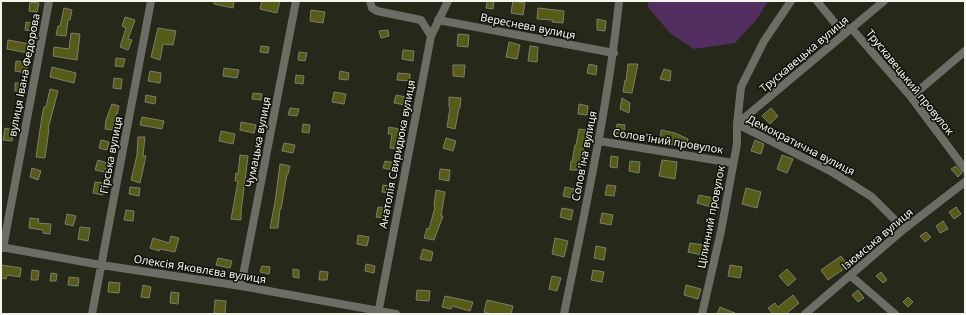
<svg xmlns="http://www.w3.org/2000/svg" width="966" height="315" viewBox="0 0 966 315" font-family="'Noto Sans',sans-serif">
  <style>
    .green { fill: #532e60 }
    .building { fill: #565b17; stroke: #7c7e6d }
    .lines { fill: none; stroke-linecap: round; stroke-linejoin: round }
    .minor { stroke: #6c6d65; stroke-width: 8 }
    .labels { text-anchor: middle; stroke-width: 3; stroke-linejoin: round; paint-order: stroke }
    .street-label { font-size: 11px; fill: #f4f6ec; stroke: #0f1009 }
  </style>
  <rect width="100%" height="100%" fill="#262819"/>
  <path class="green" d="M648 1H768L757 19 735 43 694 49 670 33 648 7Z"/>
  <path class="building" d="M214 1H234L233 8 214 4Z
    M262 1H280L277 13 260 9Z
    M487 1H494L493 9 486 8Z
    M513 1 525 3 523 15 511 13Z
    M30 2 39 3 37 12 29 11Z
    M64 8 72 10 70 20H68L66 36 56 35 58 26H60Z
    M538 8 564 11 563 23 552 22 553 20 537 19Z
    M311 10 325 12 323 23 310 21Z
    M125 17 135 20 128 39 132 40 128 50 120 47 126 28 122 26Z
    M597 19 606 21 605 31 597 30Z
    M26 22 34 23 33 31 25 30Z
    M158 28 176 31 173 45 163 44 160 60 151 57Z
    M388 30 389 36 381 38 379 31Z
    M71 33 80 34 77 60 53 56 54 47 69 49Z
    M458 34 469 35 468 47 457 46Z
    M8 40 30 44 28 53 7 49Z
    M509 42 520 45 517 59 506 57Z
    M261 46 269 47 268 53 260 52Z
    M530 46 538 47 537 62 528 61Z
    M403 50 414 51 413 61 402 59Z
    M299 52 307 53 305 61 298 60Z
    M116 58 125 59 123 67 115 66Z
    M16 61 28 63 26 73 15 71Z
    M589 64 597 66 596 75 587 73Z
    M628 64H638L632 93 623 92 625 80 626 81Z
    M453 65H465L464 77 453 76Z
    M52 67 76 73 74 83 50 77Z
    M224 68 239 70 237 78 223 76Z
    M664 69 671 71 670 81 660 79Z
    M150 71 161 73 160 83 148 81Z
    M340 71 349 73 348 80 339 79Z
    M398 73 410 74V81L397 80Z
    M296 75 304 76 303 84 295 83Z
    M114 78 122 79 121 89 113 88Z
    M15 83H24V92L15 91Z
    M50 89 58 91 48 129H49L45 158 36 157 42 116 44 107H46Z
    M334 92 346 94 344 104 332 102Z
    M253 93 262 94 261 100 252 99Z
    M146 95 156 97 155 104 145 102Z
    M396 95 406 97 405 105 394 103Z
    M449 97 461 98 460 108H459L455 129 447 127 450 108 449 107Z
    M622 98 630 103 629 113 620 109Z
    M112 104 119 106 117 114H116L113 130 105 129 106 120Z
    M579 104 588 106 587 115 578 114Z
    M290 108 299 109 297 116 288 115Z
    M771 108 778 116 770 124 762 116Z
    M142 117 164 121 162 129 140 125Z
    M241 122 256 125 254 133 240 130Z
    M303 124 310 125 309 133 302 132Z
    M617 124 625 125 623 137H615Z
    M389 127 399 129 397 149 390 148 392 134H388Z
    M5 128 14 130 12 141 3 140Z
    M579 129 587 130 582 155 581 154 579 170H570L571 161 572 162 575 145H576Z
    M661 130 675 133 688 139 686 148 678 147V145L660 144Z
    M221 131 235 134 233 144 219 141Z
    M138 137H145L143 156H146L140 183 131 180 137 155Z
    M446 138 456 141 453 151 443 148Z
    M101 140 109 142 107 150 99 148Z
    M755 140 764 144 761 154 751 151Z
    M284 143 295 145 293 153 282 151Z
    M240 155 248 156 241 212V220L231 219 238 181H235L236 173 238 174Z
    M782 155 793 159 787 173 777 169Z
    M611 156 618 157 617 168 610 167Z
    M98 160 107 163 105 172 95 170Z
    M662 160 677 162 675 179 659 176Z
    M385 161 395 163 393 170 383 168Z
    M630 161 640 162 639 173 629 171Z
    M280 164 290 166 288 174H287L281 209H280L278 228H270L275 202Z
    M956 166 962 173 958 177 951 169Z
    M32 168 41 171 38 180 30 177Z
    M440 169 450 170 449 181 439 179Z
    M95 182 104 183 103 195 93 193Z
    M383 185 390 186V193L382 192Z
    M607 185 616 186 614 196 605 195Z
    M130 187 140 188 139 196 129 194Z
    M565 187 574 189 572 198 563 196Z
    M746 188 761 192 757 208 742 204Z
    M436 190 445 192 441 216H443L434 240 424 238 427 228 429 229 435 207 434 206Z
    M699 195 713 198 711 207 697 203Z
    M378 207 386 208 384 218 376 217Z
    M956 207 961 214 954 219 949 212Z
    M562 208 573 210 571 220 560 217Z
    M126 210 134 211 133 221 124 220Z
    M602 213 613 215 611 225 600 223Z
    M67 214 76 216 73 226 65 224Z
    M30 218 39 219 38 223 51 224 50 234 43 233V230L29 228Z
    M943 221 948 229 940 233 936 226Z
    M80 227 90 228 88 241 78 239Z
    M926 232 931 237 925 242 920 236Z
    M358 235 369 237 367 246 357 244Z
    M171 236 179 238 175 252 160 249 159 251 150 248 153 238 169 243Z
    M555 238 568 241 564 257 552 254Z
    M690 243 704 245 702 255 688 252Z
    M596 246 606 248 604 260 594 258Z
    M423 249 433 252 431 261 420 259Z
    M841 256 848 266 828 280 821 270Z
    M218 258 232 261 230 268 216 265Z
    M366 264 375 266 374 273 365 271Z
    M1 265 21 268 20 277 7 275 6 279 1 278Z
    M730 265 742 267 740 278 728 276Z
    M262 266 270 267 269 274 260 272Z
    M293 269 299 270V278L293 277Z
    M787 269 796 279 788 286 779 276Z
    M32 270 39 271 38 280H31Z
    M593 270 604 272 602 282 591 280Z
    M320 271 328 272 327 280H319Z
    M881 272 887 280 883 283 876 276Z
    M51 273 57 274 56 281H50Z
    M552 276 561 278 557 291 549 289Z
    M69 277 79 278 78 286 68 285Z
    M109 282 120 283 119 293 108 292Z
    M143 285 151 287 149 298 141 297Z
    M686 285 701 289 698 299 684 295Z
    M417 290 430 291 429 301 416 300Z
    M858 290 864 298 858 302 852 295Z
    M171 292 179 293 178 304 170 303Z
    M793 295 799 303 786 314H773L768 308 775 303 778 307Z
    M445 296 473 302 470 311 452 306 451 309 442 307Z
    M908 297 913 302 908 307 903 302Z
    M215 300 226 301 225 314 214 313Z
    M487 300 513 306 511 314H492L484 312Z
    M720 307 737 314H717Z"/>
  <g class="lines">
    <path class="minor" d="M370 1 372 8 377 11 421 20 431 36
      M817 1 838 27 852 29 911 97 965 169
      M438 20 614 53
      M911 97 965 51
      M737 124 832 172 853 185 872 197 904 229
      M737 124 884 1
      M599 141 733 163
      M1 247 101 265 241 286 396 314
      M3 248 49 1
      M851 276 895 314
      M241 286 296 1
      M92 314 151 1
      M378 314 431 36 448 1
      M564 314C585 210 608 107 619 1
      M702 314 721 231 737 144V124L741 87 764 41 791 1
      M805 314 904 229 965 182"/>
  </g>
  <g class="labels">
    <g class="street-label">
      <text transform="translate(528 26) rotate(11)" y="4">Вереснева вулиця</text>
      <text transform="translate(804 54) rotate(-40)" y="4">Трускавецька вулиця</text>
      <text transform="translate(24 75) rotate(-79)" y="4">вулиця Івана Федорова</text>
      <text transform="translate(910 82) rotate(51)" y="4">Трускавецький провулок</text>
      <text transform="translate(668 141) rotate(9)" y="4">Солов'їний провулок</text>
      <text transform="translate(258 142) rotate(-79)" y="4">Чумацька вулиця</text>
      <text transform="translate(801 145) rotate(27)" y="4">Демократична вулиця</text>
      <text transform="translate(397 154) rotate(-79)" y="4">Анатолія Свиридюка вулиця</text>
      <text transform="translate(111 155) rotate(-79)" y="4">Гірська вулиця</text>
      <text transform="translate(584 156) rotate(-79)" y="4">Солов'їна вулиця</text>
      <text transform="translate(711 217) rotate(-79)" y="4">Цілинний провулок</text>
      <text transform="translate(877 239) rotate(-40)" y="4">Ізюмська вулиця</text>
      <text transform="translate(200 269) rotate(9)" y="4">Олексія Яковлєва вулиця</text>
    </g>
  </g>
  <rect width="966" height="315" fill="none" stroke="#f4f6ec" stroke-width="4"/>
</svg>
